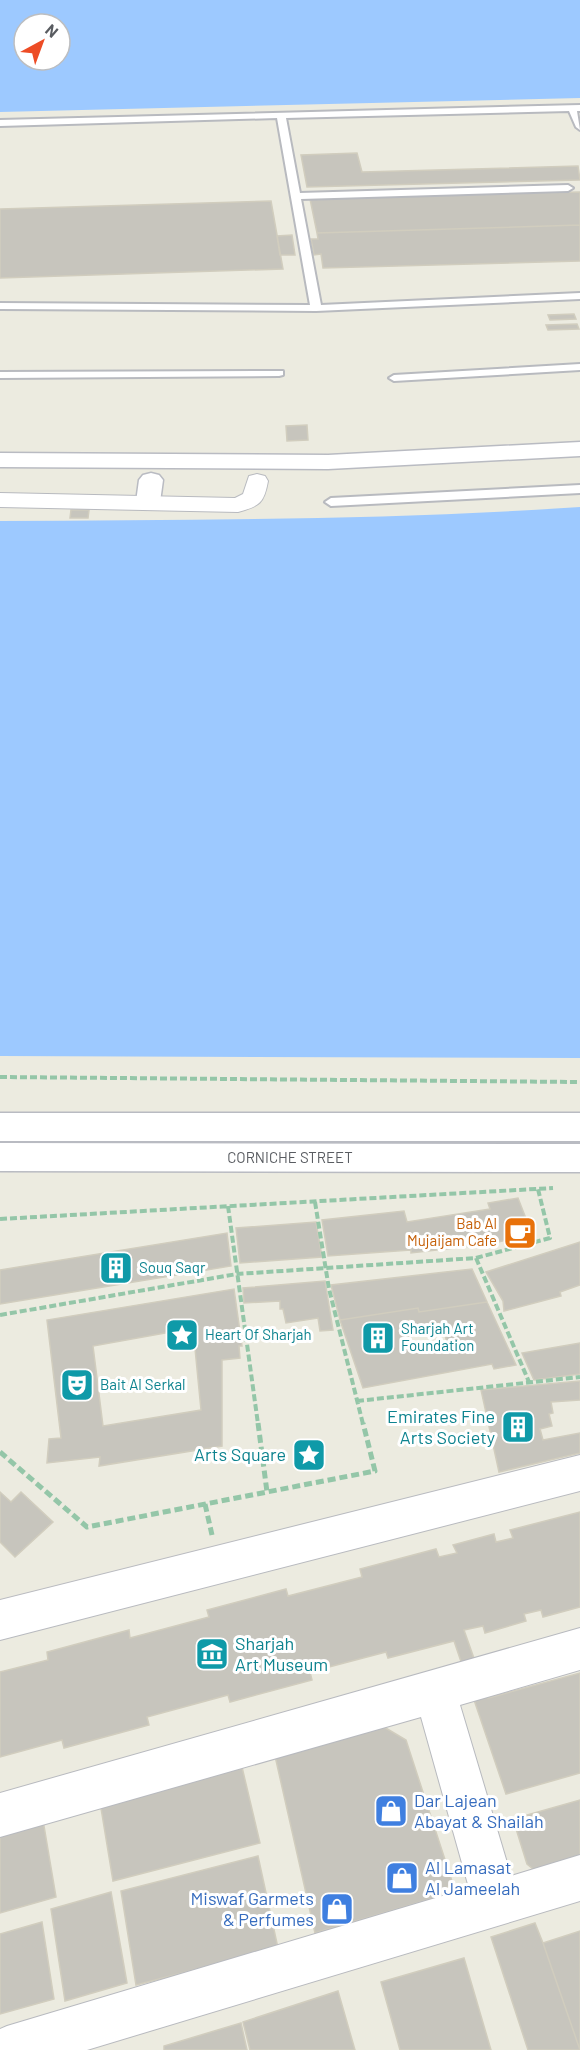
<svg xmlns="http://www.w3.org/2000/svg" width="580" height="2050" viewBox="0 0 580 2050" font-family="Barlow,sans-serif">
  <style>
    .water { fill: #9dc9ff; fill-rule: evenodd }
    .building { fill: #c7c5bd; stroke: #d1cdbe; stroke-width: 1.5; fill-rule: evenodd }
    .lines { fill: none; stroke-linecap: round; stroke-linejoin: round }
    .lane-casing { stroke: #b8babf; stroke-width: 4 }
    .street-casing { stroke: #b8babf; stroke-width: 2 }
    .secondary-casing { stroke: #b9bbc2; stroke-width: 3 }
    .path-far1 { stroke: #94c6a8; stroke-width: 4; stroke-dasharray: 7 3; stroke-linecap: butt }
    .path { stroke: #94c6a8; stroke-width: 5; stroke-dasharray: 8 4; stroke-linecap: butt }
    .lane { fill: #fff; fill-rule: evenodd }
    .street { fill: #fff; fill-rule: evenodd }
    .secondary { fill: #fff; fill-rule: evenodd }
    .labels { text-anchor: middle; stroke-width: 6; stroke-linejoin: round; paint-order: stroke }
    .street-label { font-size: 15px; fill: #595c61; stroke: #fff }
    .food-label { font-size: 15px; fill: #c56008; stroke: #fff; text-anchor: end }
    .culture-label { font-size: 15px; fill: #0d838f; stroke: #fff; text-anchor: start }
    .near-culture-label { font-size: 18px; fill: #0d838f; stroke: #fff; text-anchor: end }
    .near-shop-label { font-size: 18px; fill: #366cbe; stroke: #fff; text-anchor: start }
  </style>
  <rect width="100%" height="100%" fill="#ecebe0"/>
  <path class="water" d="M0 0H580V98L0 112ZM24 24H60V60H24Z
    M580 507V1058L0 1056V521C193 520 387 520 580 507Z"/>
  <path class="building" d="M357 153 362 172 578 166 580 180 307 187 301 155Z
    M580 192V225L317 233 310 199Z
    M271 201 283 269 0 278V209Z
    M580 225V261L323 268 321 254 314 255 311 239H318L317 233Z
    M292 235 295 255H280L277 236Z
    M574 314 576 319 550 320 548 315Z
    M577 324 579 329 548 330 546 325Z
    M307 425 308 440 287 441 286 426Z
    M71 510H89L88 518H70Z
    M518 1198 532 1234 473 1248 472 1246 411 1253V1250L328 1256 322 1220 404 1211 407 1222 490 1209 488 1203Z
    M316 1222 322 1257 240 1263 236 1228Z
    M227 1233 231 1266 0 1304V1270Z
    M580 1242V1285L560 1292 561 1296 504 1311 503 1301 486 1272Z
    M472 1269 487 1302 419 1312 418 1308 340 1320 331 1285Z
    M325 1281 333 1330 320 1331 318 1318 286 1323 283 1309H280V1301L244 1303 243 1288Z
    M234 1289 242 1346H239L240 1358 222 1360V1446L99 1466 100 1457 47 1463 49 1439 61 1438 47 1320ZM193 1328 201 1410 103 1426 93 1346Z
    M487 1302 516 1365 494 1369 492 1364 363 1388 340 1320 418 1308 419 1312ZM410 1320 413 1331 442 1326 448 1345 413 1351 404 1322Z
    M580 1343V1374L534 1380 522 1353Z
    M580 1381V1400L551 1402 553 1413 549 1414 552 1426 540 1429 543 1440 580 1433V1453L499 1472 481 1390Z
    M0 1492 11 1502 21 1492 53 1522 15 1557 0 1542Z
    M580 1512V1607L543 1617 541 1610 524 1614 526 1621 485 1633 483 1626 464 1630 488 1698 580 1673V1773L506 1794 454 1641 388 1658 386 1652 310 1672 312 1680 230 1702 228 1695 147 1717 149 1725 64 1748 62 1740 0 1757V1672L48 1660 47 1652 129 1630 130 1638 209 1617 207 1610 286 1589 288 1596 362 1577 360 1569 436 1549 439 1557 457 1553 453 1545 494 1534 496 1542 513 1538 510 1530Z
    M384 1727 406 1740 452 1881 441 1896 315 1933 275 1756Z
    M242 1767 260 1843 113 1881 100 1802Z
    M580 1800V1863L539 1874 527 1864 513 1819Z
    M43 1820 56 1897 0 1913V1833Z
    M258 1856 278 1948 136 1985 121 1891Z
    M111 1892 127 1983 65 2001 51 1909Z
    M42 1922 54 1999 0 2014V1934Z
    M535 1923 543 1943 580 2050H528L491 1937Z
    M580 1931V2050L543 1943Z
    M464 1958 491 2050H400L381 1982Z
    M338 1991 355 2050H250L243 2022Z
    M241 2023 247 2050H164V2046Z"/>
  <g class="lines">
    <defs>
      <path id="lane" d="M580 105V111H577L580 130 576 127 569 111 286 118 300 193 568 185 573 188 568 191 301 199 321 305 580 293V299L316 311 0 309V303L310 305 277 118 0 126V120Z
        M580 364V370L394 381 389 378 394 375Z
        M283 371V375L279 376 0 378V372Z
        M580 485V493L331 506 325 502 331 498Z"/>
      <path id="street" d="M257 474 265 476 268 481C264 503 260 506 238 512L0 507V493L235 498 243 494 249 476Z
        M580 1455V1491L0 1640V1600Z
        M580 1628V1670L460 1705 511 1876 580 1855V1901L87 2050H0V2029L7 2026 469 1888 421 1717 0 1837V1793Z"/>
      <path id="secondary" d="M580 442V456L328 469 0 467V453L328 455Z
        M151 473 159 475 163 480 160 502 156 507 148 509 140 507 136 502 139 480 143 475Z
        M0 1113H580V1141H0Z
        M0 1143 580 1144V1172L0 1171Z"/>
    </defs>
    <use href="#lane" class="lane-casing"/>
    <use href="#street" class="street-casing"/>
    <use href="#secondary" class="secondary-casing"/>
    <path class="path-far1" d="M0 1077 580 1082
      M315 1202 329 1289 363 1424
      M228 1206 258 1424
      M0 1219 553 1188
      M476 1258 529 1382
      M0 1315 237 1274 476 1258 550 1238 538 1189
      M357 1401 580 1377"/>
    <path class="path" d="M258 1423 267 1492
      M0 1452 87 1527 375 1471 363 1423
      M205 1504 212 1535"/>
    <use href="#lane" class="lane"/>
    <use href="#street" class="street"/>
    <use href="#secondary" class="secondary"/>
  </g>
  <defs>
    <symbol id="cafe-square" viewBox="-11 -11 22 22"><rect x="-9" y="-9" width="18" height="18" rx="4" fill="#e8710a" stroke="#fff"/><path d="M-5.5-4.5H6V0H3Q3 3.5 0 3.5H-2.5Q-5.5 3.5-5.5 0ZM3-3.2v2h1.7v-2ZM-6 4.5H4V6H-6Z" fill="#fff"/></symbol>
    <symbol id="building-square" viewBox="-11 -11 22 22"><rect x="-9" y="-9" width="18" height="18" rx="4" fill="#0f9aa8" stroke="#fff"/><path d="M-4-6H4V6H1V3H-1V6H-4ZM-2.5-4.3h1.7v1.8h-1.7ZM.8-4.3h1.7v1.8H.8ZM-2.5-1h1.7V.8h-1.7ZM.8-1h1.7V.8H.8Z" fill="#fff"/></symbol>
    <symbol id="sight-square" viewBox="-11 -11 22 22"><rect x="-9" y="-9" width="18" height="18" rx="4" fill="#0f9aa8" stroke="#fff"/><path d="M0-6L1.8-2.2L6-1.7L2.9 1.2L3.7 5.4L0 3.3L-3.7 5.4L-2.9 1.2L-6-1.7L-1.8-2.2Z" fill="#fff"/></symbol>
    <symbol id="theatre-square" viewBox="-11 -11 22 22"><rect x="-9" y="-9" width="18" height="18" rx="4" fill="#0f9aa8" stroke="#fff"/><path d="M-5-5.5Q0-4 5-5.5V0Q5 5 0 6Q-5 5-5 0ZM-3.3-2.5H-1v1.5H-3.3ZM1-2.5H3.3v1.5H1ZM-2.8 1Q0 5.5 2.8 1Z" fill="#fff"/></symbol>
    <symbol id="museum-square" viewBox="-11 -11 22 22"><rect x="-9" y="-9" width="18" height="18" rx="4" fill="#0f9aa8" stroke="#fff"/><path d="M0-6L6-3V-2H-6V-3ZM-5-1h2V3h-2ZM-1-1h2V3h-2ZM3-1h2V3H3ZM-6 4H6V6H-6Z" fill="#fff"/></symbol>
    <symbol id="shop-square" viewBox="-11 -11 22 22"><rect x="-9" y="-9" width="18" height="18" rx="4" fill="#3f7fe0" stroke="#fff"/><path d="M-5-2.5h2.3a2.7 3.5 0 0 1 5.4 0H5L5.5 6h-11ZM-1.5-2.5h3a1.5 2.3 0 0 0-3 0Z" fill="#fff"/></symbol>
  </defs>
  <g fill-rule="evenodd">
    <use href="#cafe-square" x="501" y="1214" width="38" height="38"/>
    <use href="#building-square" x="97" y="1249" width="38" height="38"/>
    <use href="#sight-square" x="163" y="1316" width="38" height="38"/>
    <use href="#building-square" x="359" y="1319" width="38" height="38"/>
    <use href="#theatre-square" x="58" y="1366" width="38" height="38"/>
    <use href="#building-square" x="499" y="1408" width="38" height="38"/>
    <use href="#sight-square" x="290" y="1436" width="38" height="38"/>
    <use href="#museum-square" x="193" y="1635" width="38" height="38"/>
    <use href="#shop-square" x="372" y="1792" width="38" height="38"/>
    <use href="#shop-square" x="383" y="1859" width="38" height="38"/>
    <use href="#shop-square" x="318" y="1890" width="38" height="38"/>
  </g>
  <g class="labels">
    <g class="street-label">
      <text x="290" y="1163">CORNICHE STREET</text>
    </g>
    <g class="food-label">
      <text x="497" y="1229">Bab Al<tspan x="497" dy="17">Mujaijam Cafe</tspan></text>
    </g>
    <g class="culture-label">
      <text x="139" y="1273">Souq Saqr</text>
      <text x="401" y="1334">Sharjah Art<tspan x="401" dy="17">Foundation</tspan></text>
      <text x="205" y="1340">Heart Of Sharjah</text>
      <text x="100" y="1390">Bait Al Serkal</text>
    </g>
    <g class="near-culture-label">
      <text x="495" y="1423">Emirates Fine<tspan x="495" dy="21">Arts Society</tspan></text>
      <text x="286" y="1461">Arts Square</text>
      <text x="235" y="1650" text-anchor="start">Sharjah<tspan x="235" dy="21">Art Museum</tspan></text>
    </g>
    <g class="near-shop-label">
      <text x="414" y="1807">Dar Lajean<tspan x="414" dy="21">Abayat &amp; Shailah</tspan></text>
      <text x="425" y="1874">Al Lamasat<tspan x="425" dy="21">Al Jameelah</tspan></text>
      <text x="314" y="1905" text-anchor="end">Miswaf Garmets<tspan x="314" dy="21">&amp; Perfumes</tspan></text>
    </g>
  </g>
  <g transform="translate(42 42) rotate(41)"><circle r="28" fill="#ffffff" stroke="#bdbec0" stroke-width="1.5"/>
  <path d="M0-4.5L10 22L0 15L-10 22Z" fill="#ed4c25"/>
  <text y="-9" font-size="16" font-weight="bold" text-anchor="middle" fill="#595c61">N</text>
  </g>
</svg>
